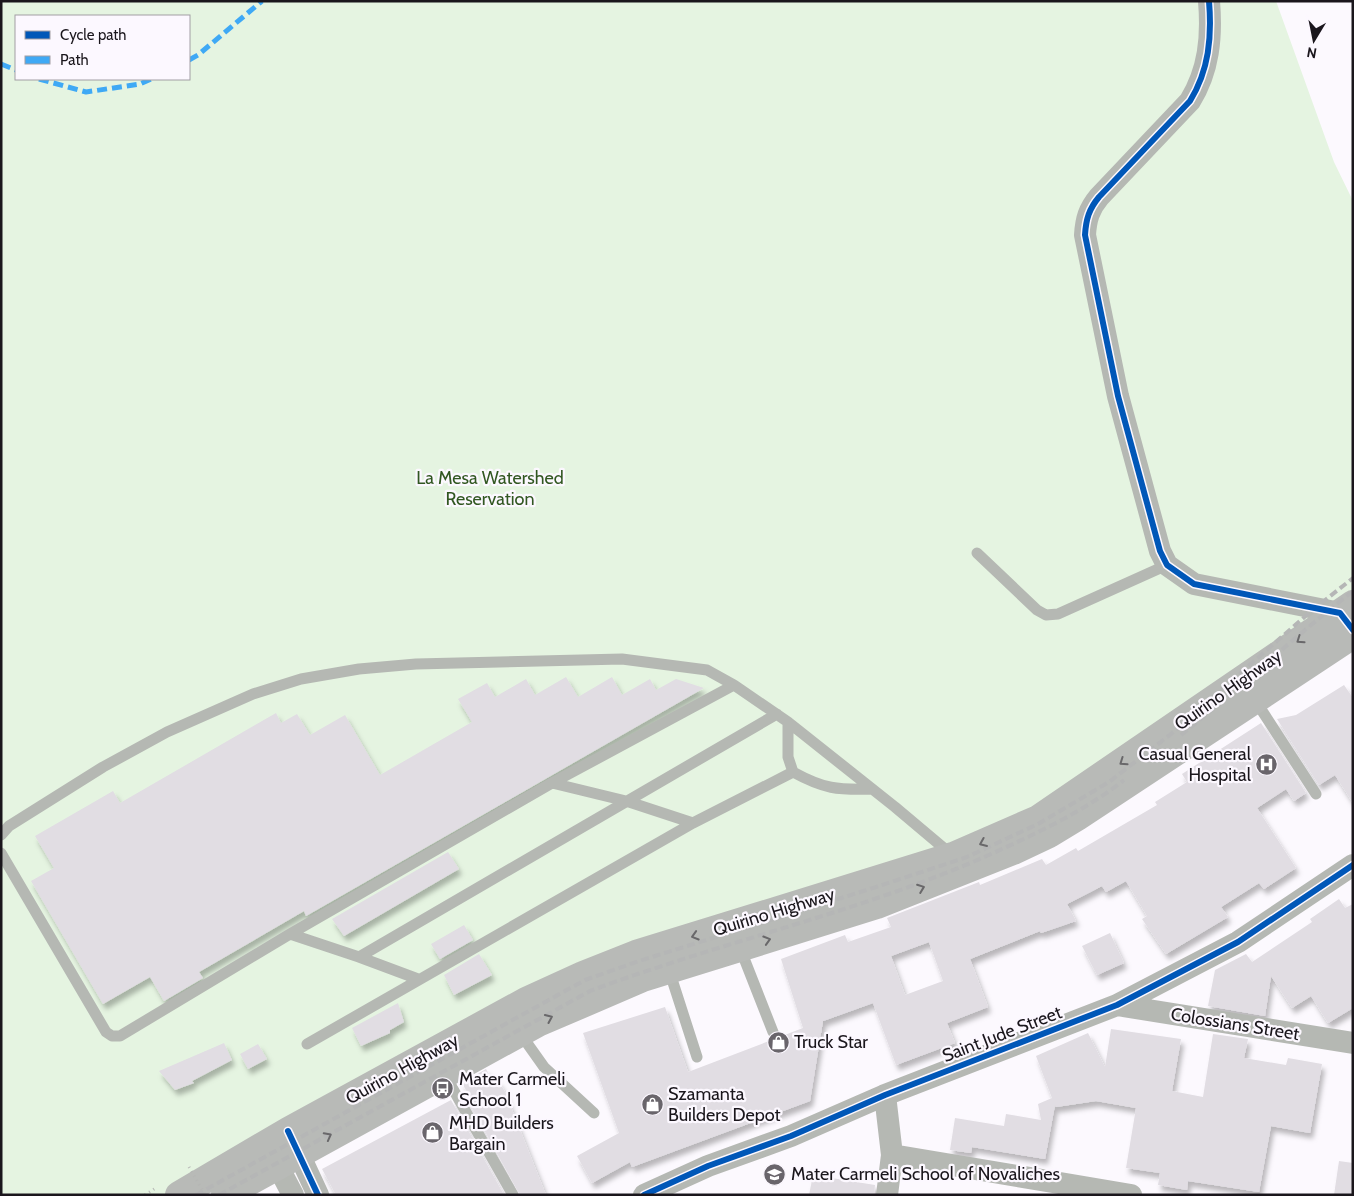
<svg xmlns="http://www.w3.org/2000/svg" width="1354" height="1196" viewBox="0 0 1354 1196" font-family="Cabin,sans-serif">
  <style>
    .green { fill: #e5f4e1; fill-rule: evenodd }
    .building { fill: #e1dde3; fill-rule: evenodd; filter: url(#shadow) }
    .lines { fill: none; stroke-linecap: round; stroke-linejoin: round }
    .path { stroke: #b5b6b4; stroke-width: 3; stroke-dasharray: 1 4; stroke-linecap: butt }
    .lane { stroke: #b5b8b3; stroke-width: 11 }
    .street { stroke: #b5b8b3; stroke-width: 22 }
    .primary { stroke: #b8bab7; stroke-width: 28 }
    .rail { stroke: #b5b6b6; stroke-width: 4; stroke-dasharray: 8 4; stroke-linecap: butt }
    .path-bridge { stroke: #b5b6b4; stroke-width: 3; stroke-dasharray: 1 4; stroke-linecap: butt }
    .quiet { stroke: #3fa9f5; stroke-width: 5; stroke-dasharray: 10 5; stroke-linecap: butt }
    .cycleway-casing { stroke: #fcf8ff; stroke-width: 9 }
    .cycleway { stroke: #0057b8; stroke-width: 6 }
    .oneway { stroke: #69686a }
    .labels { text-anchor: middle; stroke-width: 4.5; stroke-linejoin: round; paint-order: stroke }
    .park-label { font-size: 18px; fill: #315721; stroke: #fcf8ff }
    .street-label { font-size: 18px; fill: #1a161c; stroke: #fcf8ff }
    .poi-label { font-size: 18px; fill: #1a161c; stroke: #fcf8ff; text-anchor: start }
  </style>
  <defs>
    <filter id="shadow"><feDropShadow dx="3" dy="5.5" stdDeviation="2.5" flood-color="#0004"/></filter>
  </defs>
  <rect width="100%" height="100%" fill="#fcf9fe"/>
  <path class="green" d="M1 1H1276L1334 162 1353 201V590L1065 802 179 1195H1ZM16 16H189V79H16Z"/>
  <path class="building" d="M566 677 578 697 612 677 622 695 650 679 656 690 676 679 704 688 306 916 304 911 199 972 203 978 164 1001 150 977 103 1004 31 881 54 868 35 836 113 791 120 803 276 713 281 723 297 714 310 735 345 715 380 775 472 722 458 699 487 683 495 697 526 679 535 695Z
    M1344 685 1353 698V803L1335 775 1319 785 1277 719 1296 715Z
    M1261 723 1306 793 1294 801 1286 789 1257 808 1296 868 1264 889 1259 883 1221 907 1228 917 1166 954 1142 919 1147 916 1126 881 1106 892 1102 886 1067 904 1076 921 1041 933 1040 931 970 959 988 1007 947 1023 955 1043 896 1065 873 1003 823 1021 810 1101 632 1167 630 1162 592 1183 577 1156 619 1133 583 1033 665 1007 688 1072 803 1028 781 959 845 935 848 942 891 927 887 918 979 882 980 885 1042 859 1046 865 1076 848 1078 851 1157 805 1155 802 1187 782 1182 774ZM929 942 943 981 905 995 891 956Z
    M448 852 459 869 344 936 332 919Z
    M1339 899 1345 908 1353 904V1008L1328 1023 1311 996 1292 1008 1271 976 1265 1016 1208 1006 1215 970 1246 954 1252 962 1312 922 1310 919Z
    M464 925 473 940 440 959 431 944Z
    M1110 933 1124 963 1097 975 1082 946Z
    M479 954 492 975 454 995 444 975Z
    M398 1003 404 1022 390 1030V1033L361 1046 352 1028Z
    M1111 1029 1181 1039 1172 1091 1203 1097 1213 1034 1248 1039 1244 1058 1286 1065 1288 1058 1322 1064 1310 1133 1271 1126 1259 1192 1188 1181 1187 1190 1158 1185 1160 1173 1126 1168 1136 1108 1096 1101 1056 1107 1055 1105 1045 1159 972 1147 971 1153 950 1150 955 1118 1004 1126 1006 1114 1041 1120 1038 1104 1052 1098 1036 1056 1088 1033 1105 1067Z
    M224 1043 232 1060 192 1081 194 1083 175 1090 159 1071Z
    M258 1044 267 1059 248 1069 240 1054Z
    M486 1069 493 1082 498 1080 505 1092 546 1195H520L464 1093 467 1092 462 1083Z
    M451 1100 504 1195H336L322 1169Z
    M1339 1161 1353 1163V1195H1334Z
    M813 1175 875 1185 874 1195H809Z"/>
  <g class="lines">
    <path class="path" d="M145 1195 157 1187"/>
    <path class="lane" d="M977 553 1037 610 1046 615 1058 614 1167 565
      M1255 700 1316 794
      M788 722V757L793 772
      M552 783 626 801 693 823
      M1 835 9 826 103 767 167 732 253 694 301 679 359 669 416 664 622 659 707 670 734 685 788 722 895 807 952 855
      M1 853 106 1032 112 1036H120L290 934 552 783 734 685
      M290 934 359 957 418 979
      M740 948 773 1032
      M359 957 777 714
      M669 970 697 1057
      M517 1037 522 1036 544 1067 594 1113
      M307 1044 693 823 793 772C824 789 837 790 872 789
      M445 1075 513 1195"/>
    <path class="street" d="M1209 1C1212 37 1209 70 1190 101L1099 197C1089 209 1086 219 1085 235L1118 396 1160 551 1167 565 1194 584 1340 613 1346 621
      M1117 1005 1353 1043
      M885 1095 892 1155 887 1195
      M292 1139 318 1195
      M270 1151 293 1195
      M892 1155 1131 1195
      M644 1195 708 1166 791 1136 885 1095 1117 1005 1238 942 1353 865"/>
    <path class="primary" d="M179 1195 288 1131 526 1001 583 975 636 954 953 856 1038 819 1353 604
      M225 1195 538 1023 643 978 877 905 1013 851 1049 834 1077 817 1353 635"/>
    <path class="rail" d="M1181 735C1240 688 1294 637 1353 591
      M196 1195 585 980 639 961 870 889 967 857 1038 824 1109 782 1171 734 1309 613 1353 578
      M219 1195 590 991C726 940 870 910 1002 849 1044 830 1087 809 1124 780"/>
    <path class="path-bridge" d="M189 1167 205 1195"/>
    <path class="quiet" d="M189 60 198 55 262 1
      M1 64 16 70
      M39 79 86 92 140 84 151 79"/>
    <defs>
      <path id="cycleway" d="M1209 1C1212 37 1209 70 1190 101L1099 197C1089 209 1086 219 1085 235L1118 396 1160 551 1167 565 1194 584 1340 613 1353 630
        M288 1131 318 1195
        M644 1195 708 1166 791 1136 885 1095 1117 1005 1238 942 1353 865"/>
    </defs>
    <use href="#cycleway" class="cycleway-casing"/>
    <use href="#cycleway" class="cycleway"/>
  </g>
  <defs><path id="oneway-chevron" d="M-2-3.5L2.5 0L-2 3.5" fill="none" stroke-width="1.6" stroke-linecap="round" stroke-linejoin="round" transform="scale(1.25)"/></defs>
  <g class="oneway">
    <use href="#oneway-chevron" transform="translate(1300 640) rotate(145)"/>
    <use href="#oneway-chevron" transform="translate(1123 762) rotate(145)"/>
    <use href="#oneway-chevron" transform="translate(983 843) rotate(157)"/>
    <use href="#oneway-chevron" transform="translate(921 888) rotate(-21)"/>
    <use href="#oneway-chevron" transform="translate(695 936) rotate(163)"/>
    <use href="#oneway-chevron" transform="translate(767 940) rotate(-17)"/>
    <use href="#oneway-chevron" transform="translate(549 1018) rotate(-24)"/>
    <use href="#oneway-chevron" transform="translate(328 1136) rotate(-28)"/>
  </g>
  <defs>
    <symbol id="hospital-disc" viewBox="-11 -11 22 22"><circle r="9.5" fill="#69656b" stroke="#fcf8ff"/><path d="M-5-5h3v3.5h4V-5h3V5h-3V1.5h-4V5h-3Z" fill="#fff"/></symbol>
    <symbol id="shop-disc" viewBox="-11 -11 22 22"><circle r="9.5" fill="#69656b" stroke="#fcf8ff"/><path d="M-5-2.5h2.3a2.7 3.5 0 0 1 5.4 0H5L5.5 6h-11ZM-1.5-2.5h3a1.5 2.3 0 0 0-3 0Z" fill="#fff"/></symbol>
    <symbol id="bus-disc" viewBox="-11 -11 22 22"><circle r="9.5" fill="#69656b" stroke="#fcf8ff"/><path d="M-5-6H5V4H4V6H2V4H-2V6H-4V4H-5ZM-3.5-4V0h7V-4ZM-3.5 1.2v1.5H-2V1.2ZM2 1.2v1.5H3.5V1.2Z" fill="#fff"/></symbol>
    <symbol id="school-disc" viewBox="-11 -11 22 22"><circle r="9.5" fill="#69656b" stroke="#fcf8ff"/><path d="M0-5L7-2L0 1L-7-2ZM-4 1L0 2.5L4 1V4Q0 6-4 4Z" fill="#fff"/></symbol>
  </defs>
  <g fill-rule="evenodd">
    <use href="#hospital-disc" x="1254" y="752" width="25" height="25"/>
    <use href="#shop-disc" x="766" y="1030" width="25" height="25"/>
    <use href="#bus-disc" x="430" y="1076" width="25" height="25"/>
    <use href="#shop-disc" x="640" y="1092" width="25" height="25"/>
    <use href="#shop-disc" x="420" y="1120" width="25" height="25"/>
    <use href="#school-disc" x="762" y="1162" width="25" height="25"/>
  </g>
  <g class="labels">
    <g class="park-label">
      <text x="490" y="484">La Mesa Watershed<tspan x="490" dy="21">Reservation</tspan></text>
    </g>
    <g class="street-label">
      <text transform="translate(1228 690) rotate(-35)" y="6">Quirino Highway</text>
      <text transform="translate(774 912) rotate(-17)" y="6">Quirino Highway</text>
      <text transform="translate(1235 1024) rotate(9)" y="6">Colossians Street</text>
      <text transform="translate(1002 1034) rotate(-21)" y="6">Saint Jude Street</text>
      <text transform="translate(402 1069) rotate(-29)" y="6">Quirino Highway</text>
    </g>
    <g class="poi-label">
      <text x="1251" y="760" text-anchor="end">Casual General<tspan x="1251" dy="21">Hospital</tspan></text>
      <text x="794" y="1048">Truck Star</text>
      <text x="459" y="1085">Mater Carmeli<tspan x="459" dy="21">School 1</tspan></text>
      <text x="668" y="1100">Szamanta<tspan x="668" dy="21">Builders Depot</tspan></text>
      <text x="449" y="1129">MHD Builders<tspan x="449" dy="21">Bargain</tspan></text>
      <text x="791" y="1180">Mater Carmeli School of Novaliches</text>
    </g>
  </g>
  <rect width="1354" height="1196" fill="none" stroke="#1a161c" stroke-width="5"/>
  <rect x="15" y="15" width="175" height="65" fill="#fcf8ff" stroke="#a29ea4"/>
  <rect x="25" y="31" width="25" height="8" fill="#0057b8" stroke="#a29ea4"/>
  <text x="60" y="40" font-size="15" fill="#1a161c">Cycle path</text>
  <rect x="25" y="56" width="25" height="8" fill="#3fa9f5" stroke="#a29ea4"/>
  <text x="60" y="65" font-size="15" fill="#1a161c">Path</text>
  <g transform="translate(1314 40) rotate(190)" stroke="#fcf8ff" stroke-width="4" paint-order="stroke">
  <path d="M0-4L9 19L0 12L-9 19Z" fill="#1a161c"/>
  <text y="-8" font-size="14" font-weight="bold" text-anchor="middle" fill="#1a161c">N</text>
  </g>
</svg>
